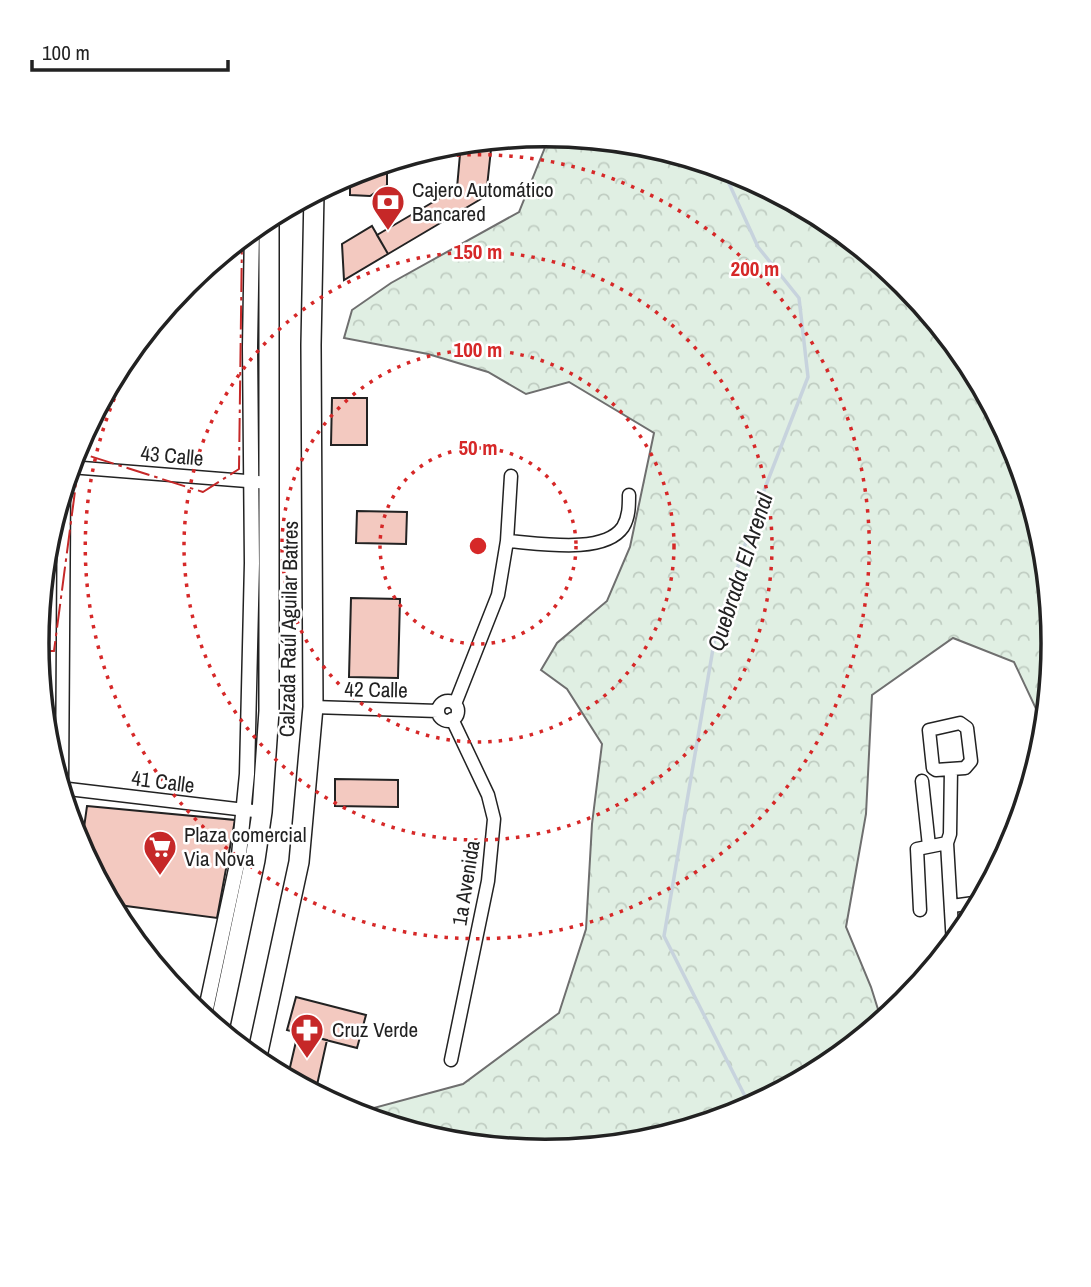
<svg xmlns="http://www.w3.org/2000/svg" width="1091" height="1287" viewBox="0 0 1091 1287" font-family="'Archivo Narrow',sans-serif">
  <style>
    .forest { fill: url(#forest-crowns); stroke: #6f6f6f; stroke-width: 2 }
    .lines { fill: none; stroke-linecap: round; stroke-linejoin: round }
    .stream { stroke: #c7d3dd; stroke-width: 3.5 }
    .building { fill: #f3c9c0; stroke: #222; stroke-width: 2 }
    .minor-casing { stroke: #222; stroke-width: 15 }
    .tertiary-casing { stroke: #222; stroke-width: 17 }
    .trunk-casing { stroke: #222; stroke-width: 22 }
    .minor { stroke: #fff; stroke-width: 12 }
    .tertiary { stroke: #fff; stroke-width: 14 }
    .trunk { stroke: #fff; stroke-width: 19 }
    .power { stroke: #c62828; stroke-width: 2; stroke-dasharray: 24 5 3.5 5; stroke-linecap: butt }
    .ring { fill: none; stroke: #d62828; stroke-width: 3.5; stroke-dasharray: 3.5 7 }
    .labels { text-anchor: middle; stroke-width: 5; stroke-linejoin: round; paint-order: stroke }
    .poi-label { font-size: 21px; fill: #222; stroke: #fff; text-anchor: start }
    .street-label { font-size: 21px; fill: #222; stroke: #fff }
    .water-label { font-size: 23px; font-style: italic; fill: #222; stroke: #fff }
    .rim { fill: none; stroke: #222; stroke-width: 3.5 }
    .centre { fill: #d62828; stroke: #fff; stroke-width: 3.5 }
    .ring-label { font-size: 21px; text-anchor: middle; font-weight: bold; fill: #d62828; stroke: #fff; stroke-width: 5; stroke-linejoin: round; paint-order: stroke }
  </style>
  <defs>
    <pattern id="forest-crowns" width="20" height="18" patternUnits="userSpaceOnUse" patternTransform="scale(1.75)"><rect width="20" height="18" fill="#e0efe3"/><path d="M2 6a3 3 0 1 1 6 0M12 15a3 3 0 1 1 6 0" fill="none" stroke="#c0cdc2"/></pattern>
  </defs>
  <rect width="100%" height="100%" fill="#fff"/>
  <path class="forest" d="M550 135 645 145 741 174 828 221 906 284 969 361 1016 449 1045 545 1054 644 1046 730 1014 662 953 638 872 695 866 814 846 927 871 987 882 1022 828 1067 740 1114 644 1143 545 1152 446 1142 362 1117 366 1110 463 1084 559 1013 586 929 592 824 602 744 567 689 541 670 557 643 607 601 630 547 654 433 569 382 526 394 488 372 428 354 344 338 352 310 391 283 519 212Z"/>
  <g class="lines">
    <path class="stream" d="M722 168 758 247 799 298 808 377 756 511 715 637 664 936 751 1108"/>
  </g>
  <path class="building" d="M492 140 486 196 388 254 377 235 457 188 461 143Z
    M387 162V185L370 196 350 195V174Z
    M372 226 388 254 344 280 342 244Z
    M332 398H367V445H331Z
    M357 511 407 512 406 544 356 543Z
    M351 598 400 599 398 678 349 677Z
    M335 779 398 780V807L335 806Z
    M87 806 235 820 217 918 111 904 81 849Z
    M296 997 366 1015 357 1048 287 1030Z
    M298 1033 327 1040 315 1094 287 1080Z"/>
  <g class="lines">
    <defs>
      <path id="minor" d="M70 467 271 483
        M507 541C538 543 604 555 623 527 629 517 629 506 629 495
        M438 711a10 10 0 1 1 20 0a10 10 0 1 1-20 0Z
        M455 704 498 595 507 541 511 476
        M313 707 438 711
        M960 723 967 728 971 761 965 768 936 770 933 768 929 730Z
        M951 769 950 834 947 843 953 945
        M922 781 929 846
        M60 788 262 812
        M62 788 64 487
        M952 906 981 902
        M920 910 917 849 947 843
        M451 1060 488 881 494 819 488 795 452 719"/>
      <path id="tertiary" d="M204 1018 239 855 247 774 252 563 250 347 252 229"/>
      <path id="trunk" d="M219 1030 255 860 262 812 269 711V217
        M256 1061 299 862 313 707 311 345 314 193"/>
    </defs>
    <use href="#minor" class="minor-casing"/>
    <use href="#tertiary" class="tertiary-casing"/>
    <use href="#trunk" class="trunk-casing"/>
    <use href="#minor" class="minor"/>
    <use href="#tertiary" class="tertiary"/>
    <use href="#trunk" class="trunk"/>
    <path class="power" d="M40 651H54L80 453 203 492 239 469 242 238"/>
  </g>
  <g class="ring">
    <circle cx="478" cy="546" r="98"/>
    <circle cx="478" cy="546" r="196"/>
    <circle cx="478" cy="546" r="294"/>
    <path d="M344 178A392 392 0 1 1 189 281"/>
  </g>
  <defs>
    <symbol id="bank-pin" viewBox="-11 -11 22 30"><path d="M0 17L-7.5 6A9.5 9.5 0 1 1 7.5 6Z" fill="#c62828" stroke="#fff"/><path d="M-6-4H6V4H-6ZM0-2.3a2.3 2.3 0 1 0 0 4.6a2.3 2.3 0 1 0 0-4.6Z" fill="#fff"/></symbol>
    <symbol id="supermarket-pin" viewBox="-11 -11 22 30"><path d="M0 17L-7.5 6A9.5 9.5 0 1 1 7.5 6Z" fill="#c62828" stroke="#fff"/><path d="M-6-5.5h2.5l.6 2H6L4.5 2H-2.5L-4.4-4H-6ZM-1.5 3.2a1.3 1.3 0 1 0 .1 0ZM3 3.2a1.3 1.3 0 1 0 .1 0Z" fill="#fff"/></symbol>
    <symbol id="pharmacy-pin" viewBox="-11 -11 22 30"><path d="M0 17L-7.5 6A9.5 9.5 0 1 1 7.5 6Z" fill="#c62828" stroke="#fff"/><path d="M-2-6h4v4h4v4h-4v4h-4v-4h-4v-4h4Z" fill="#fff"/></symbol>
  </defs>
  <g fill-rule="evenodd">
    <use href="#bank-pin" x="369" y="183" width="38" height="52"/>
    <use href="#supermarket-pin" x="141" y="828" width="38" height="52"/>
    <use href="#pharmacy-pin" x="288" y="1011" width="38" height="52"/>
  </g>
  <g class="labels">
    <g class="poi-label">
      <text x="412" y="197">Cajero Automático<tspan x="412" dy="24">Bancared</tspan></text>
      <text x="184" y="842">Plaza comercial<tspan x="184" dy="24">Via Nova</tspan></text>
      <text x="332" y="1037">Cruz Verde</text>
    </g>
    <g class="street-label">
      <text transform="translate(172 456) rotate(5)" y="7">43 Calle</text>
      <text transform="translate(289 629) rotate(-89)" y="7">Calzada Raúl Aguilar Batres</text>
      <text transform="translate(376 690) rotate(1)" y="7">42 Calle</text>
      <text transform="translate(163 782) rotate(7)" y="7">41 Calle</text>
      <text transform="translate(466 883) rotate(-81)" y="7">1a Avenida</text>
    </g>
    <g class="water-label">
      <text transform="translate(740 572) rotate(-72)" y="8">Quebrada El Arenal</text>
    </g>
  </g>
  <path d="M0 0H1091V1287H0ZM49 643a496 496 0 1 1 992 0a496 496 0 1 1-992 0Z" fill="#fff" fill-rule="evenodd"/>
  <path class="rim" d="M49 643a496 496 0 1 1 992 0a496 496 0 1 1-992 0Z"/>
  <circle cx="478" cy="546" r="10" class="centre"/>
  <g class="ring-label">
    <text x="478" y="259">150 m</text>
    <text x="755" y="276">200 m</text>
    <text x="478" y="357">100 m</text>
    <text x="478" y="455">50 m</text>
  </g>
  <path d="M32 60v10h196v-10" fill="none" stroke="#222222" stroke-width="3.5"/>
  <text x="42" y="60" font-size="21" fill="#222222" stroke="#ffffff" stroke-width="5" paint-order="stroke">100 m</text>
</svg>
